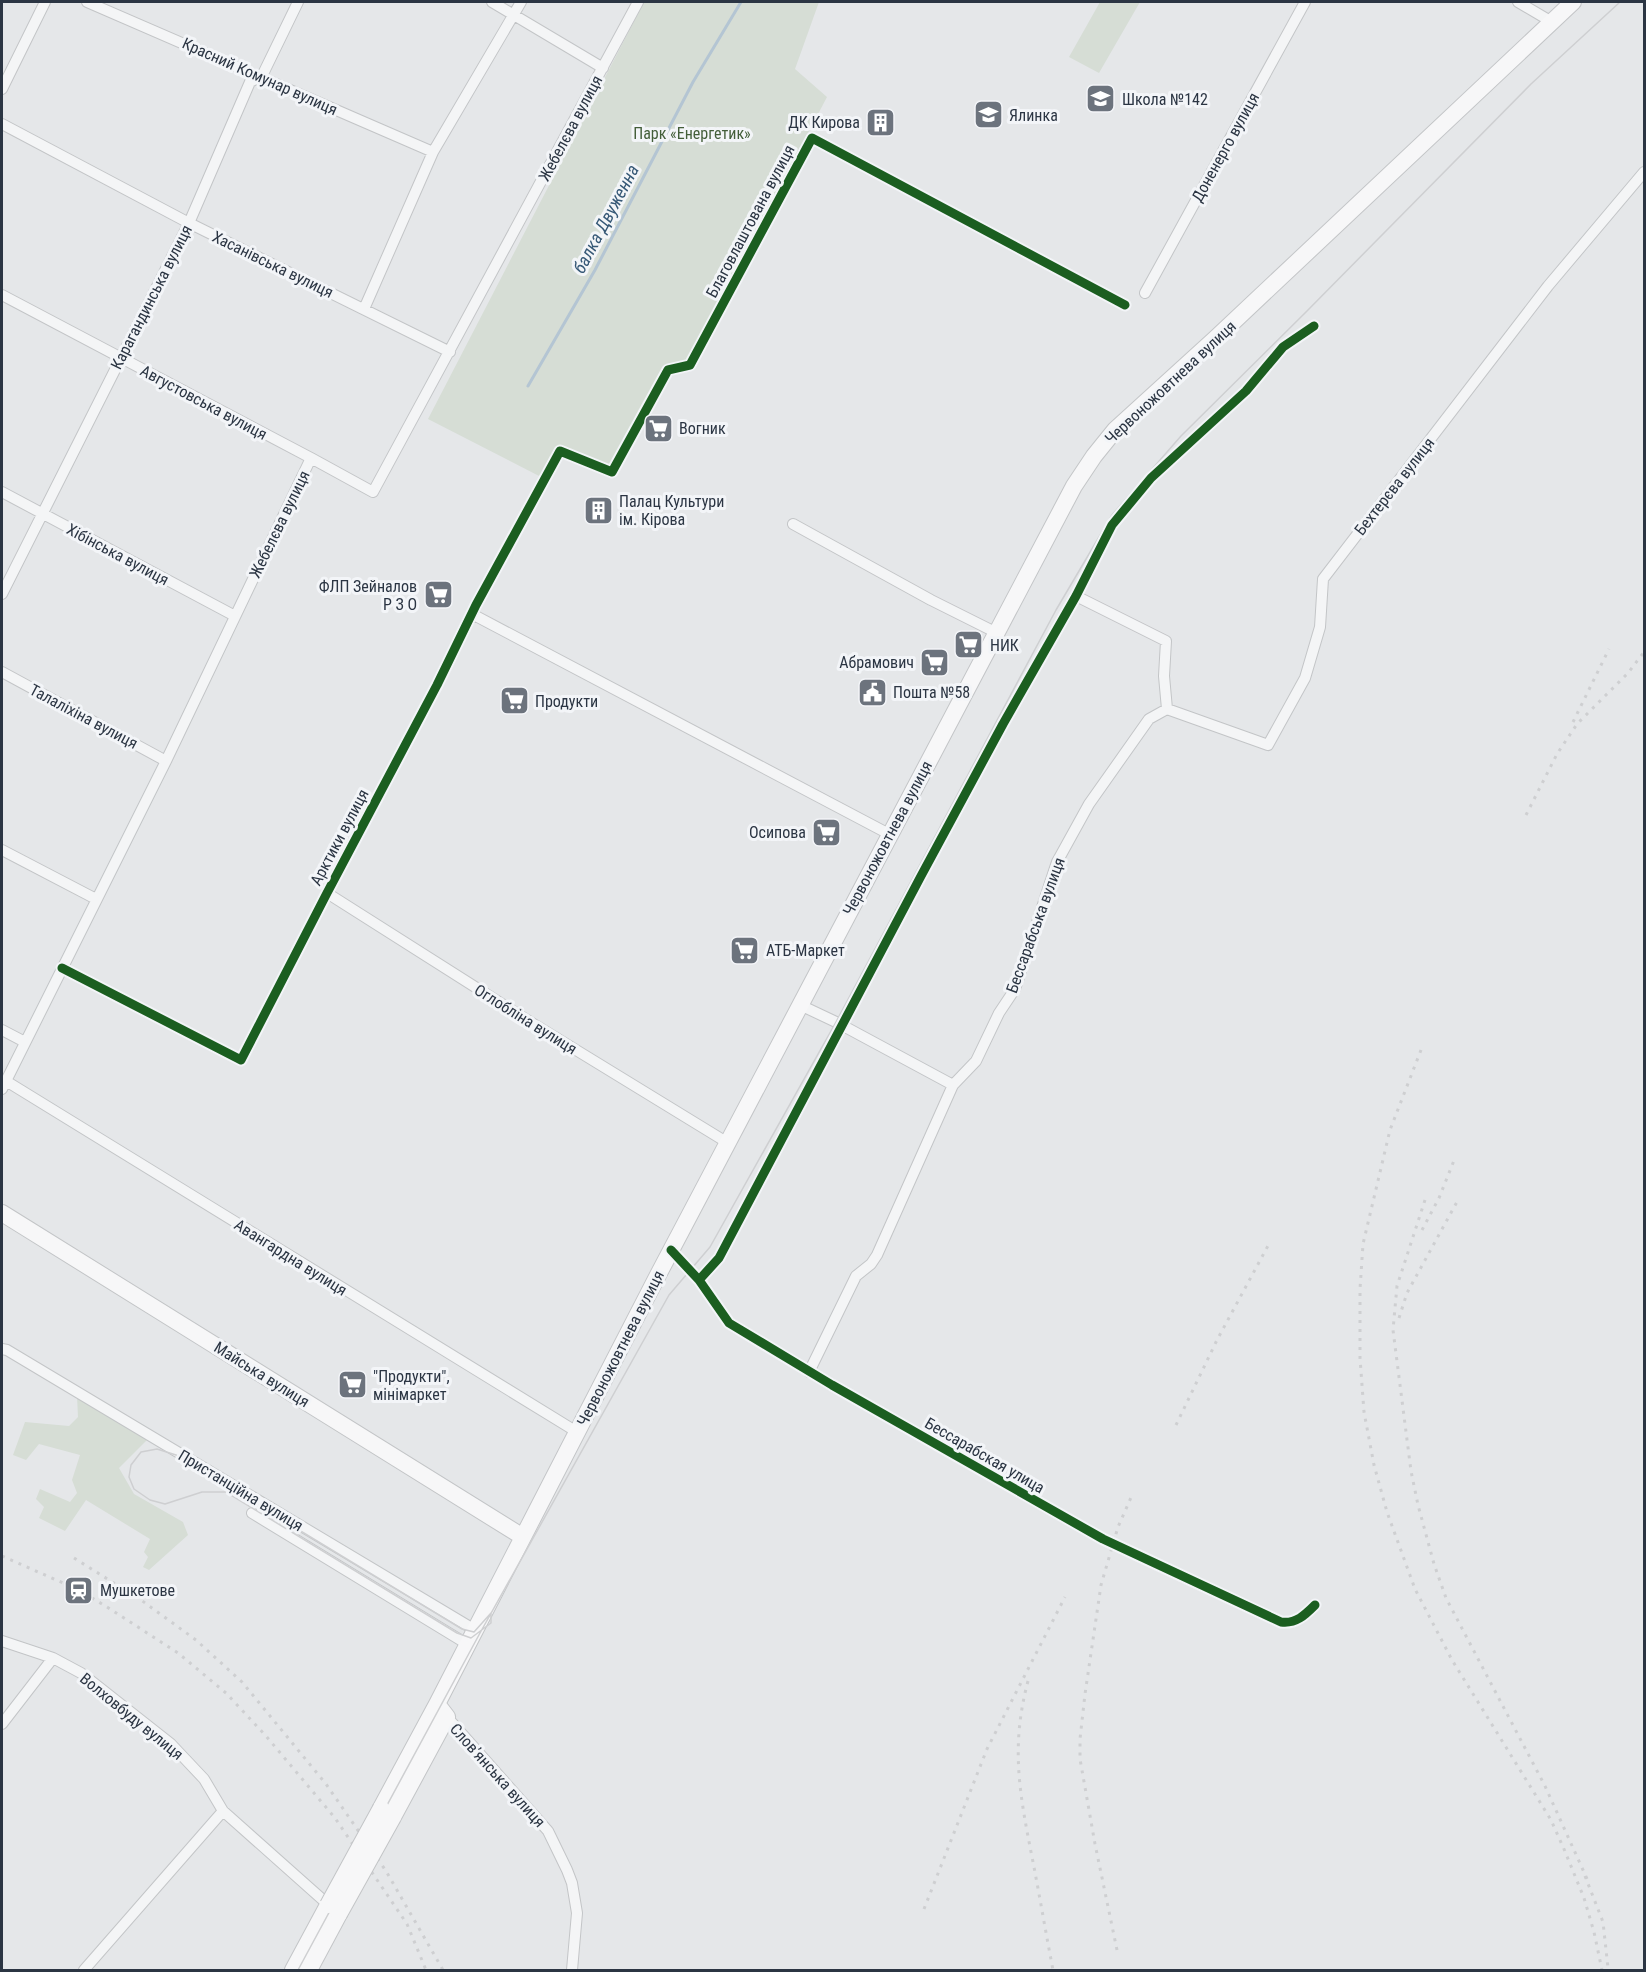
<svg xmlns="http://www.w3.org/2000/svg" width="1646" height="1972" viewBox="0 0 1646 1972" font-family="'Roboto Condensed',sans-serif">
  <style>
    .green { fill: #d6ddd5 }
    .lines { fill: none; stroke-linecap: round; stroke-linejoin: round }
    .stream { stroke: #b4c5d3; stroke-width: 3 }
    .street-casing { stroke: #c3c5c7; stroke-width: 12 }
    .secondary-casing { stroke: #c3c5c7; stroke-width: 18 }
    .street { stroke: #f4f5f6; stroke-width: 10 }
    .secondary { stroke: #f7f7f8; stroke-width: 16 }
    .tram { stroke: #cecfd1; stroke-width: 1.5 }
    .rail { stroke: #cecfd1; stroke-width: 3; stroke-dasharray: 3 6; stroke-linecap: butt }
    .secondary-bridge-casing { stroke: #c3c5c7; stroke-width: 18; stroke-linecap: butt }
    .secondary-bridge { stroke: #f7f7f8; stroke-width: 16 }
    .cycleway-casing { stroke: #f3f5f8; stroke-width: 13 }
    .cycleway { stroke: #1b5e20; stroke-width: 9 }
    .labels { text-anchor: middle; stroke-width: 6; stroke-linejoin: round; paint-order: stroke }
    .street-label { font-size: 16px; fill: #2b3543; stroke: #f3f5f8 }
    .poi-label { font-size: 16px; fill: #2b3543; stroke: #f3f5f8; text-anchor: start }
    .park-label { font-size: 16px; fill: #435e39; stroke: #f3f5f8 }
    .water-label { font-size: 18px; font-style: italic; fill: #365876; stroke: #f3f5f8 }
  </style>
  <rect width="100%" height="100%" fill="#e5e7e9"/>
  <path class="green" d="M644 2H819L795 69 827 97 688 362 667 368 610 468 559 448 543 478 428 419Z
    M1100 2H1140L1099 73 1069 57Z
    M77 1396 148 1439 119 1468 134 1494 183 1522 188 1535 149 1570 143 1567 148 1557 144 1552 150 1539 86 1500 65 1531 39 1518 44 1507 36 1499 40 1489 70 1502 77 1493 72 1480 80 1455 39 1444 26 1460 13 1455 25 1422 69 1426 78 1417Z"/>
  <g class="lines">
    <path class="stream" d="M528 386 595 270 693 82 741 2"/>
    <defs>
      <path id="street" d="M87 2 433 152
        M492 2 603 68
        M1518 2 1552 22
        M2 89 45 2
        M2 124 189 223 450 352
        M1145 293 1305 2
        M2 295 311 458
        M364 309 433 152 521 2
        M2 492 235 616
        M793 524 931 600 995 632
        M2 594 189 223 250 82 262 76 298 2
        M472 614 889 834
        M2 672 166 761
        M1167 709 1268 745 1305 678 1320 627 1323 579 1548 286 1644 172
        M2 850 96 899
        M327 893 532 1023 728 1143
        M62 968 241 1060 327 893 437 685 476 605 560 451 612 472 668 370 690 365 812 138 1125 305
        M800 1005 836 1022 953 1085 976 1061 999 1013 1015 989 1057 862 1089 804 1149 719 1167 709 1164 676 1166 641 1076 596
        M2 1030 25 1042
        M6 1081 577 1432
        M2 1089 166 761 311 458 373 492 638 2
        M671 1250 699 1280 729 1323 832 1385 1103 1539 1281 1622C1296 1624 1305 1615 1315 1605
        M699 1280 719 1258 921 876 1003 724 1076 596 1112 525 1151 478 1246 391 1283 347 1314 326
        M2 1349 7 1350 475 1630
        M809 1372 856 1276 871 1264 877 1255 953 1085
        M252 1513 467 1644
        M2 1641 53 1658 81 1673 171 1744 204 1779 223 1811 332 1908
        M447 1717 548 1831 567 1870 572 1883 577 1913 572 1970
        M2 1724 53 1658
        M84 1970 223 1811"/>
      <path id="secondary" d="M2 1213 523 1537
        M381 1808 437 1704 658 1275 1074 486 1094 456 1115 430 1215 339 1573 2
        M393 1817 447 1717 437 1704
        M293 1970 328 1905
        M309 1970 339 1914"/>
    </defs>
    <use href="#street" class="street-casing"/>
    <use href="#secondary" class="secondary-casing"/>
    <use href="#street" class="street"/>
    <use href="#secondary" class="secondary"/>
    <path class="tram" d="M157 1449 176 1455 202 1471 462 1629 474 1632 491 1613V1623L471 1638 457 1633 226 1492H202L165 1504 150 1500 134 1489 129 1477 131 1465 141 1452Z
      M298 1970 480 1633 669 1295 710 1247 836 1022 1056 610 1112 515 1181 436 1307 311 1531 84 1620 2"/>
    <path class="rail" d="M1573 722 1609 649
      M1526 815 1557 754 1577 724 1628 673 1644 652
      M1421 1050 1390 1130 1363 1244 1360 1289V1358L1364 1412 1374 1465 1387 1512 1415 1589 1452 1660 1551 1820 1564 1849 1584 1898 1594 1932 1602 1970
      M1425 1200 1397 1286 1393 1330 1411 1471 1418 1505 1434 1564 1446 1598 1545 1786 1588 1881
      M1422 1230 1439 1198 1455 1158
      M1399 1318 1407 1293 1458 1200
      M1176 1425 1217 1340 1270 1242
      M2 1556 79 1590 107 1607 178 1653 226 1693 266 1736 335 1818 407 1924 426 1970
      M74 1558 141 1600 196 1640 242 1682 326 1784 386 1871 443 1970
      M1028 1681C1010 1748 1020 1796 1033 1862 1040 1898 1046 1934 1053 1970
      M1585 1876 1603 1922 1608 1968
      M924 1909 987 1749 1065 1597
      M1117 1950 1095 1844 1080 1759V1739L1085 1694 1101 1585 1118 1527 1133 1493"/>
    <defs>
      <path id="secondary-bridge" d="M328 1905 381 1808
        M339 1914 393 1817"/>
    </defs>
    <use href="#secondary-bridge" class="secondary-bridge-casing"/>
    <use href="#secondary-bridge" class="secondary-bridge"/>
    <defs>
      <path id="cycleway" d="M62 968 241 1060 327 893 437 685 476 605 560 451 612 472 668 370 690 365 812 138 1125 305
        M671 1250 699 1280 729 1323 832 1385 1103 1539 1281 1622C1296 1624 1305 1615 1315 1605
        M699 1280 719 1258 921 876 1003 724 1076 596 1112 525 1151 478 1246 391 1283 347 1314 326"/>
    </defs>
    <use href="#cycleway" class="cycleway-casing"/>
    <use href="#cycleway" class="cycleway"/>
  </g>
  <defs>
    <symbol id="school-square" viewBox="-11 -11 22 22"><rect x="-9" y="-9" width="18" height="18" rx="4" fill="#6c737d" stroke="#f3f5f8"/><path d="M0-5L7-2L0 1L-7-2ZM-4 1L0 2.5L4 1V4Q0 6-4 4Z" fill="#fff"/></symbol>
    <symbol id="building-square" viewBox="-11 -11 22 22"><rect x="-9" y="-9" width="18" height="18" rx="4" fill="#6c737d" stroke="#f3f5f8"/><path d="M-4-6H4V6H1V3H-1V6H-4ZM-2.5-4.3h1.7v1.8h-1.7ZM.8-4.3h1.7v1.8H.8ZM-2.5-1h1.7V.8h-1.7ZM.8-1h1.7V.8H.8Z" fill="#fff"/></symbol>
    <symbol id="supermarket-square" viewBox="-11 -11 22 22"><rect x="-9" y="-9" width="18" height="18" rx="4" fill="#6c737d" stroke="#f3f5f8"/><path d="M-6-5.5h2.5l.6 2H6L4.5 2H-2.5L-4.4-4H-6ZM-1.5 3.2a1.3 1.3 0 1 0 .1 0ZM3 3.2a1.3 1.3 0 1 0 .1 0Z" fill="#fff"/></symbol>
    <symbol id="civic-square" viewBox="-11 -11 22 22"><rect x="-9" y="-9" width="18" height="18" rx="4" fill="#6c737d" stroke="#f3f5f8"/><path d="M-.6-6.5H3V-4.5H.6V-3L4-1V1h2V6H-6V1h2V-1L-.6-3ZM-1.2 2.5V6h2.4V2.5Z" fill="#fff"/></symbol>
    <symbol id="station-square" viewBox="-11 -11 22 22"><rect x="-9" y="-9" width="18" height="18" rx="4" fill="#6c737d" stroke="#f3f5f8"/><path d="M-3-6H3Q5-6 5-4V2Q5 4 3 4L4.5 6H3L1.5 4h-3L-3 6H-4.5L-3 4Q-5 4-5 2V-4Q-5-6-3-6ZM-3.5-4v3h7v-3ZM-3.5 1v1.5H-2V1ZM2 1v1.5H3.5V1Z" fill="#fff"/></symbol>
  </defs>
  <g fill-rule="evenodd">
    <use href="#school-square" x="1084" y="82" width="33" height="33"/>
    <use href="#school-square" x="972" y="98" width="33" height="33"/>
    <use href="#building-square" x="864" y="106" width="33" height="33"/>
    <use href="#supermarket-square" x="642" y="412" width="33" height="33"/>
    <use href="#building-square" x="582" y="494" width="33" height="33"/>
    <use href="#supermarket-square" x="422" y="578" width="33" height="33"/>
    <use href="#supermarket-square" x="952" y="628" width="33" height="33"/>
    <use href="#supermarket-square" x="918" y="646" width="33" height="33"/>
    <use href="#civic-square" x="856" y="676" width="33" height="33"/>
    <use href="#supermarket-square" x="498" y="684" width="33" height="33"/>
    <use href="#supermarket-square" x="810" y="816" width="33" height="33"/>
    <use href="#supermarket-square" x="728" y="934" width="33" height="33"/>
    <use href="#supermarket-square" x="336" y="1368" width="33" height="33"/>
    <use href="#station-square" x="62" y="1574" width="33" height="33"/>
  </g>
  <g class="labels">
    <g class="street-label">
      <text transform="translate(260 76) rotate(24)" y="6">Красний Комунар вулиця</text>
      <text transform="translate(570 128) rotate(-62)" y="6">Жебелєва вулиця</text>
      <text transform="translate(1225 147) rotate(-61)" y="6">Доненерго вулиця</text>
      <text transform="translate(750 221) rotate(-62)" y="6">Благовлаштована вулиця</text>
      <text transform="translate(273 264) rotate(26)" y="6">Хасанівська вулиця</text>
      <text transform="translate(151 297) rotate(-63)" y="6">Карагандинська вулиця</text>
      <text transform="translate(1170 382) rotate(-43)" y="6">Червоножовтнева вулиця</text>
      <text transform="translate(204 402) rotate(28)" y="6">Августовська вулиця</text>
      <text transform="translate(1394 486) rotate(-52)" y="6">Бехтерєва вулиця</text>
      <text transform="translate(279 524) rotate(-64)" y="6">Жебелєва вулиця</text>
      <text transform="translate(118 554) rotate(28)" y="6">Хібінська вулиця</text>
      <text transform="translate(84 716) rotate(28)" y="6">Талаліхіна вулиця</text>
      <text transform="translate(339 837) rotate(-62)" y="6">Арктики вулиця</text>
      <text transform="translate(887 838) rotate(-62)" y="6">Червоножовтнева вулиця</text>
      <text transform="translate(1035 925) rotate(-70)" y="6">Бессарабська вулиця</text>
      <text transform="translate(526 1019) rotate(32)" y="6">Оглобліна вулиця</text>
      <text transform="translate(291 1257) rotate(32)" y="6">Авангардна вулиця</text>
      <text transform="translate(620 1348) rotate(-63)" y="6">Червоножовтнева вулиця</text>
      <text transform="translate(262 1374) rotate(32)" y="6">Майська вулиця</text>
      <text transform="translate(985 1455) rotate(30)" y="6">Бессарабская улица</text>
      <text transform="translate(241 1490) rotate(31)" y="6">Пристанційна вулиця</text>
      <text transform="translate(132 1716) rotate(39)" y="6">Волховбуду вулиця</text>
      <text transform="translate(498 1775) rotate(48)" y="6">Слов’янська вулиця</text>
    </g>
    <g class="poi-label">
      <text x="1122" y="105">Школа №142</text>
      <text x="1009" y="121">Ялинка</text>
      <text x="860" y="128" text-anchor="end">ДК Кирова</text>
      <text x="679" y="434">Вогник</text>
      <text x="619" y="507">Палац Культури<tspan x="619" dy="18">ім. Кірова</tspan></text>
      <text x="417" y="592" text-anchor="end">ФЛП Зейналов<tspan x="417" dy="18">Р З О</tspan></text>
      <text x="990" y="651">НИК</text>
      <text x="914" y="668" text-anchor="end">Абрамович</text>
      <text x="893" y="698">Пошта №58</text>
      <text x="535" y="707">Продукти</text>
      <text x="806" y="838" text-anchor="end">Осипова</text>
      <text x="766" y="956">АТБ-Маркет</text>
      <text x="373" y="1382">"Продукти",<tspan x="373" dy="18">мінімаркет</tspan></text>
      <text x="100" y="1596">Мушкетове</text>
    </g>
    <g class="park-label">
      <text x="692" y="139">Парк «Енергетик»</text>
    </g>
    <g class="water-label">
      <text transform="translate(606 219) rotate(-62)" y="6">балка Двуженна</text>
    </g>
  </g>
  <rect width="1646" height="1972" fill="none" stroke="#2b3543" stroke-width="6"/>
</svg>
